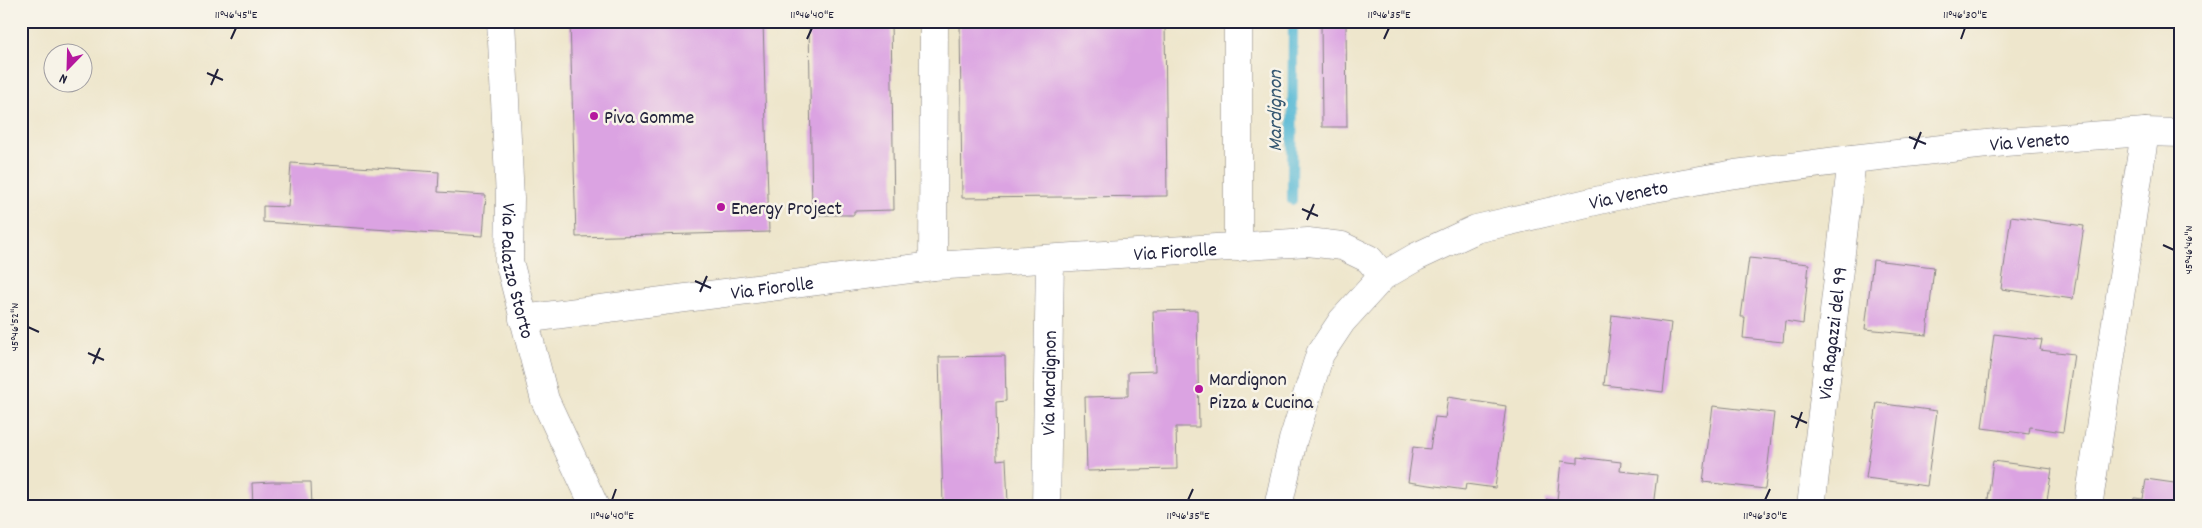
<svg xmlns="http://www.w3.org/2000/svg" width="2202" height="528" viewBox="0 0 2202 528" font-family="Dekko,sans-serif">
  <style>
    .lines { fill: none; stroke-linecap: round; stroke-linejoin: round }
    .stream { stroke: #57b9d5; stroke-width: 10 }
    .building { fill: #dba3e2 }
    .minor-casing { stroke: #888484; stroke-width: 29 }
    .minor { stroke: #fff; stroke-width: 28 }
    .ticks { fill: none; stroke: #22223b; stroke-width: 2 }
    .poi-dot { fill: #b5179e; stroke: #f7f3e8; stroke-width: 2 }
    .labels { text-anchor: middle; stroke-width: 5; stroke-linejoin: round; paint-order: stroke }
    .poi-label { font-size: 20px; fill: #22223b; stroke: #f7f3e8; text-anchor: start }
    .street-label { font-size: 20px; fill: #22223b; stroke: #f7f3e8 }
    .water-label { font-size: 21px; font-style: italic; fill: #355771; stroke: #f7f3e8 }
    .neatline { fill: none; stroke: #22223b; stroke-width: 2 }
    .ticks-label { font-size: 12px; text-anchor: middle; fill: #22223b }
  </style>
  <rect width="100%" height="100%" fill="#f7f3e8"/>
  <filter id="ink" filterUnits="userSpaceOnUse"><feTurbulence type="fractalNoise" baseFrequency=".02" numOctaves="2"/><feDisplacementMap in="SourceGraphic" scale="10" xChannelSelector="R" yChannelSelector="G"/><feConvolveMatrix kernelMatrix="1 2 1 2 8 2 1 2 1" color-interpolation-filters="sRGB"/></filter>
  <filter id="wash" filterUnits="userSpaceOnUse"><feTurbulence type="fractalNoise" baseFrequency=".0096" numOctaves="4" result="noise"/><feDisplacementMap in="SourceGraphic" scale="20" xChannelSelector="R" yChannelSelector="G"/><feGaussianBlur stdDeviation="1.12" result="paint"/><feColorMatrix in="noise" values="0 0 0 0 0 0 0 0 0 0 0 0 0 0 0 0 0 1.4 0 .05"/><feComposite in="paint" operator="in"/></filter>
  <g filter="url(#wash)">
    <rect width="100%" height="100%" fill="#eee6cc"/>
    <g class="lines">
      <path class="stream" d="M1292 200 1293 21"/>
    </g>
    <g id="blocks">
      <path class="building" d="M570 21H763L769 232 576 237Z
        M809 21H891L894 210 854 211V215H812Z
        M960 21H1165L1167 196 962 198Z
        M1321 21H1346L1347 127H1322Z
        M291 163 439 172 438 192 486 195 483 236 263 222V206L288 207Z
        M2011 216 2084 226 2073 299 2001 289Z
        M1749 258 1809 264 1803 324 1785 321 1783 342 1743 338 1745 317H1741Z
        M1873 260 1934 267 1927 335 1865 329Z
        M1197 310 1199 427H1176L1177 469 1087 471 1085 397 1128 396V372L1155 371 1153 311Z
        M1612 315 1671 323 1663 392 1604 385Z
        M2180 321H2181V354L2176 353Z
        M1994 334 2042 340 2040 350 2074 354 2063 432 2030 427 2029 434 1982 428Z
        M1005 356 1006 401 996 402 997 460 1006 459 1008 503 943 505 939 357Z
        M1448 397 1506 406 1495 488 1466 484 1465 490 1408 482 1413 447 1430 449 1435 417 1445 418Z
        M1877 403 1937 411 1927 486 1866 478Z
        M1713 406 1774 413 1765 489 1703 482Z
        M1578 457 1621 462 1620 471 1657 475 1653 507H1545L1546 499 1557 501 1561 461 1578 463Z
        M1993 461 2052 469 2046 507H1987Z
        M2146 479 2181 484V507H2132L2134 498 2143 499Z
        M272 482H311L312 507H253L252 483Z"/>
    </g>
  </g>
  <g filter="url(#ink)">
    <use href="#blocks" fill-opacity="0" stroke="#888484" stroke-width="1"/>
    <g class="lines">
      <defs>
        <g id="minor">
          <path id="s1" d="M501 21 510 198 509 261 545 400 595 507"/>
          <path d="M1238 247V21"/>
          <path d="M933 266 934 21"/>
          <path id="s2" d="M523 319 933 266 1308 242 1342 246 1369 259 1383 276"/>
          <path id="s3" d="M1046 507 1050 259"/>
          <path id="s4" d="M1278 507 1293 440 1320 354 1342 321 1383 276 1416 257 1476 229 1643 190 1735 174 1852 159 2005 142 2145 132 2181 133"/>
          <path id="s5" d="M1811 507 1852 159"/>
          <path d="M2088 507 2145 132"/>
        </g>
      </defs>
      <use href="#minor" class="minor-casing"/>
      <use href="#minor" class="minor"/>
    </g>
  </g>
  <path class="ticks" d="M231 39 236 28M807 39 812 28M1384 39 1389 28M1961 39 1965 28M207 73 223 80M211 85 218 69M1909 137 1926 144M1914 149 1921 132M1302 209 1318 216M1307 220 1314 204M2163 245 2174 250M695 281 711 288M700 292 707 276M28 327 39 332M88 353 104 360M93 364 100 348M1791 416 1807 423M1796 428 1802 412M612 500 616 489M1188 500 1193 489M1765 500 1770 489"/>
  <g class="poi-dot">
    <circle cx="594" cy="116" r="5"/>
    <circle cx="721" cy="207" r="5"/>
    <circle cx="1199" cy="389" r="5"/>
  </g>
  <g class="labels">
    <g class="poi-label">
      <text x="604" y="123">Piva Gomme</text>
      <text x="731" y="214">Energy Project</text>
      <text x="1209" y="385">Mardignon<tspan x="1209" dy="23">Pizza &amp; Cucina</tspan></text>
    </g>
    <g class="street-label">
      <text dy="7" stroke="none"><textPath href="#s4" startOffset="925">Via Veneto</textPath></text>
      <text dy="7" stroke="none"><textPath href="#s4" startOffset="520">Via Veneto</textPath></text>
      <text dy="7" stroke="none"><textPath href="#s2" startOffset="656">Via Fiorolle</textPath></text>
      <text dy="7" stroke="none"><textPath href="#s1" startOffset="251">Via Palazzo Storto</textPath></text>
      <text dy="7" stroke="none"><textPath href="#s2" startOffset="251">Via Fiorolle</textPath></text>
      <text dy="7" stroke="none"><textPath href="#s5" startOffset="175">Via Ragazzi del 99</textPath></text>
      <text dy="7" stroke="none"><textPath href="#s3" startOffset="124">Via Mardignon</textPath></text>
    </g>
    <g class="water-label">
      <text transform="translate(1274 111) rotate(-90)" y="7">Mardignon</text>
    </g>
  </g>
  <rect width="2202" height="528" fill="none" stroke="#f7f3e8" stroke-width="55"/>
  <g transform="translate(68 68) rotate(203)"><circle r="24" fill="#f7f3e8" stroke="#a29fa3"/>
  <path d="M0-4L9 19L0 12L-9 19Z" fill="#b5179e"/>
  <text y="-8" font-size="14" font-weight="bold" text-anchor="middle" fill="#22223b">N</text>
  </g>
  <rect x="28" y="28" width="2146" height="472" class="neatline"/>
  <g class="ticks-label">
    <text x="236" y="18">11°46'45"E</text>
    <text x="812" y="18">11°46'40"E</text>
    <text x="1389" y="18">11°46'35"E</text>
    <text x="1965" y="18">11°46'30"E</text>
    <text transform="translate(2188 250) rotate(-90)" y="4">45°46'46"N</text>
    <text transform="translate(14 327) rotate(-90)" y="4">45°46'52"N</text>
    <text x="612" y="519">11°46'40"E</text>
    <text x="1188" y="519">11°46'35"E</text>
    <text x="1765" y="519">11°46'30"E</text>
  </g>
</svg>
